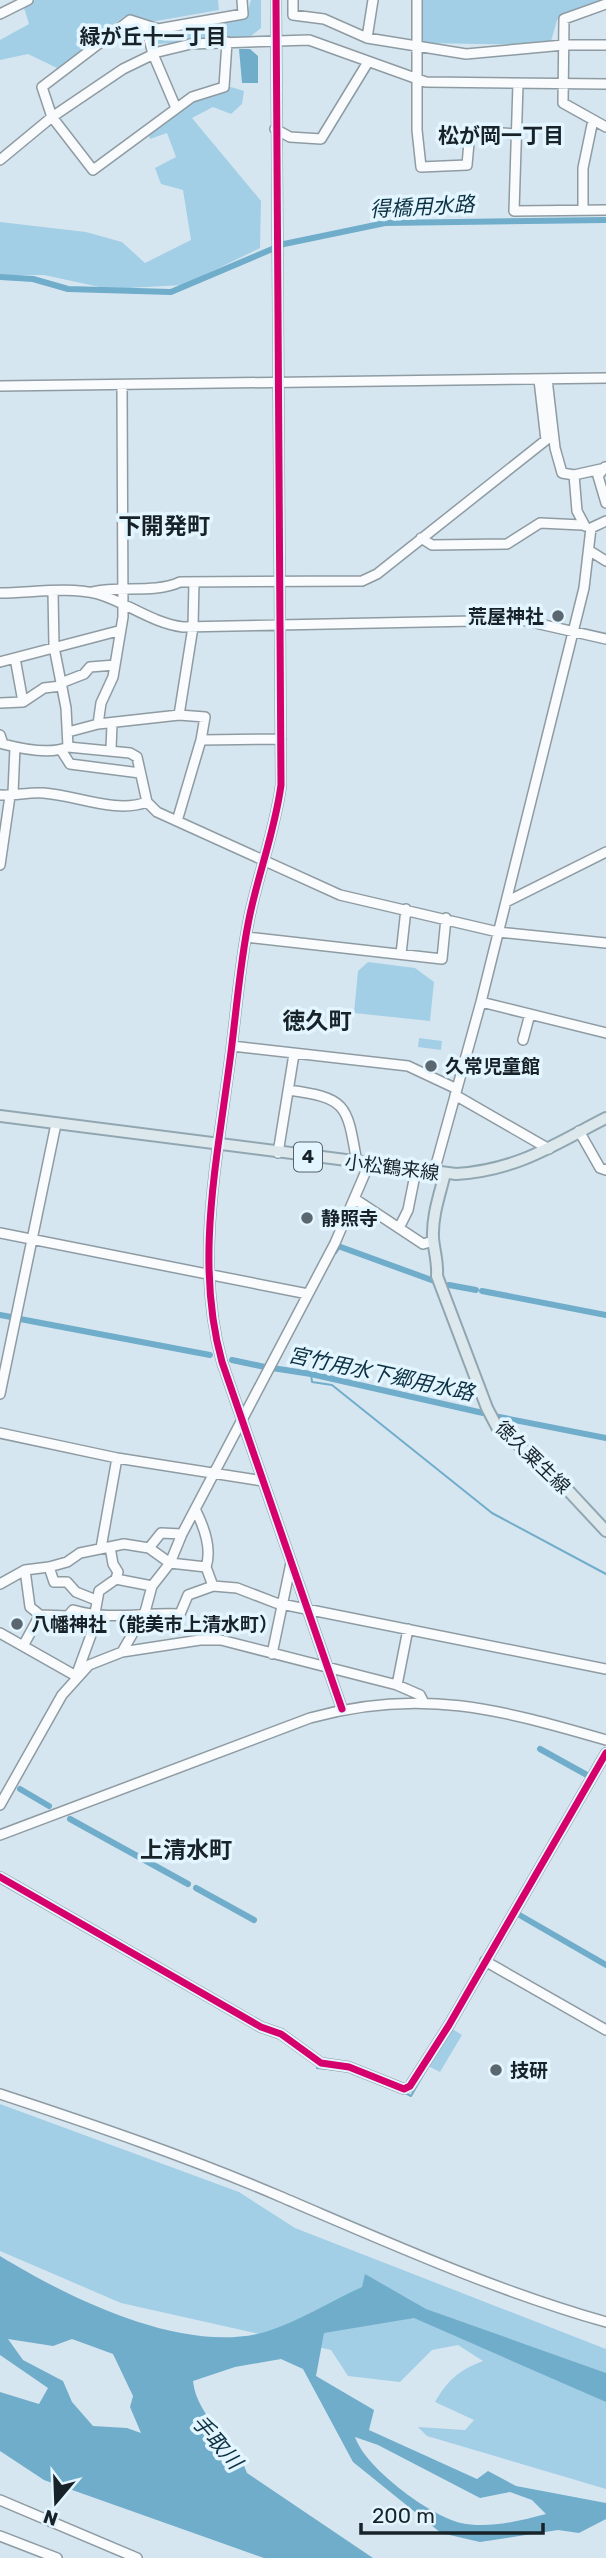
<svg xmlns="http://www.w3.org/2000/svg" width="606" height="2558" viewBox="0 0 606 2558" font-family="Rubik,'Noto Sans JP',sans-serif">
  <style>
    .green { fill: #a3cfe6 }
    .water { fill: #70adcb; fill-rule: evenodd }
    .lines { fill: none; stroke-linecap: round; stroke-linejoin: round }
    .stream { stroke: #70adcb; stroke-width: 2 }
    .canal { stroke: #70adcb; stroke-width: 6 }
    .minor-casing { stroke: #8e9ba2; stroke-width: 12 }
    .major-casing { stroke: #90a7b2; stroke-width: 14 }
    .minor { stroke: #f9fbfd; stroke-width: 9 }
    .major { stroke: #dde8ed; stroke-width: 10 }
    .cycleway-casing { stroke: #e3f5ff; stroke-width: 11 }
    .cycleway { stroke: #d6006c; stroke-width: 7 }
    .poi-dot { fill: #5a676f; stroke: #e3f5ff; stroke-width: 2.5 }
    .labels { text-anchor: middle; stroke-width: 7; stroke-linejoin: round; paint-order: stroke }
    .shield { fill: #e3f5ff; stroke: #556269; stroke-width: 2 }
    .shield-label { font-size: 18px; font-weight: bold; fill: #182329 }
    .poi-label { font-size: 19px; font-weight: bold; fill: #182329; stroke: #e3f5ff; text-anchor: start }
    .street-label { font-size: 19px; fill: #182329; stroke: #e3f5ff }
    .neighbourhood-label { font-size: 21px; font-weight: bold; fill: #182329; stroke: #e3f5ff }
    .water-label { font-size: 21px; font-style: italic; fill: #0c3142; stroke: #e3f5ff }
    .quarter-label { font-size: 23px; font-weight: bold; fill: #182329; stroke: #e3f5ff }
  </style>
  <rect width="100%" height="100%" fill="#d6e6f0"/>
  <path class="green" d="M35 0H218L219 10 151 22 125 16 96 37 90 31 79 41 84 49 57 68 28 54 0 60V40L29 24 24 8Z
    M251 0H261V28L250 37 158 44 154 33 247 15Z
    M422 0H603L557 20 550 45 422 43Z
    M231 87 244 91 242 104 231 114 213 107 192 118 261 201 260 248 184 285 109 289 44 275H0V222L86 232 122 242 145 263 191 240 183 190 161 184 155 168 176 157 167 133 150 139 148 133 191 100Z
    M368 962 415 968 434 982 430 1021 354 1013 358 971Z
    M419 1038 442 1041 441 1050 418 1047Z
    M451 2028 462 2035 440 2072 428 2066Z
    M0 2104 239 2192 295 2228 606 2349V2489L427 2436 418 2427 465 2430 474 2420 435 2402C448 2380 459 2370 483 2361L458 2345 432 2350 400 2382 348 2376 331 2350 121 2303 0 2251Z"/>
  <path class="water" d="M239 49H250L258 56V83H242Z
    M0 2256C69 2298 183 2355 265 2332 298 2322 331 2301 362 2287L365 2274 426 2309 606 2373V2402L414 2318 324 2333 316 2376 374 2410 369 2430 477 2479 488 2471 516 2486 606 2503V2519L579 2533 558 2530 480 2542 441 2533 353 2462 303 2369 281 2359 235 2367 193 2381C197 2419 235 2438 247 2473L373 2558H264L44 2480 0 2451V2392L39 2404 48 2388 0 2355ZM8 2339 53 2346 72 2339 113 2354 133 2396 130 2407 141 2433 127 2428 93 2426 72 2402 63 2381 23 2360ZM355 2437 378 2445 480 2498 510 2492 532 2500 546 2514C520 2521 487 2529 461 2523 428 2515 365 2467 355 2437Z"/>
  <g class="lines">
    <path class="stream" d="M311 1374 312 1382 332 1385 492 1513 606 1574
      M103 1931 132 1948
      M317 2068 340 2070
      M405 2093 411 2096 431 2061"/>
    <path class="canal" d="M0 277 33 279 68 289 171 292 284 244 385 223 606 220
      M335 1251 338 1246 437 1282
      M449 1285 476 1290
      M482 1291 606 1315
      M0 1315 11 1317
      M20 1319 210 1355
      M232 1360 265 1367
      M272 1368 311 1374 483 1413
      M494 1416 606 1438
      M540 1749 587 1775
      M20 1789 49 1806
      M70 1819 188 1884
      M196 1888 254 1920
      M516 1913 606 1965"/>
    <defs>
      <path id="minor" d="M276 0 281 785C275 831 258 874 249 919 239 968 236 1018 229 1067 216 1166 195 1265 222 1362L342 1709
        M293 0V15L324 19 367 38
        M373 0 367 38 466 54 564 45H606
        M417 0V130L421 167 467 165 470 131 516 134
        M606 4 564 19 563 103 606 127
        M0 14 28 0
        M146 27 153 54 176 108
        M227 42 224 87 192 97 93 170 52 117 42 87 130 20 158 29 243 14 242 0
        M518 84 514 211 606 210
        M275 129 290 137 321 139 368 62
        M0 160 52 117 123 69 158 52 191 44 309 40 426 82 606 84
        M583 210V168L593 120
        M547 379 555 448 562 473 574 475 601 469
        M0 386 606 378
        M605 467 598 476 606 503
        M574 475 577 511 585 526
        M421 538 432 545 507 544 540 523 582 525
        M590 551 606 561
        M53 592 54 647 66 708 68 747
        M92 592C120 585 154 594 180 582L362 581 377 574 546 440 539 380
        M0 593C30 593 68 586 98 594 128 603 152 623 183 627L522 620 606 639
        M15 658 23 702
        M0 662 118 631
        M61 683 84 674 90 667 115 665
        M0 703 23 702 44 688 61 686
        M179 715 205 717 201 740
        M98 724 101 703 113 677 123 617 122 386
        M68 732 98 724 179 715 193 627 194 582
        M0 735 3 744C22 749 50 755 68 747L130 753 137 757 147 802 157 812 340 895 498 932 606 943
        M111 749 112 724
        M61 750 70 764 140 773
        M13 793 15 747
        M0 795C14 796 28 792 43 793 77 795 115 814 147 802
        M177 821 201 740 281 739
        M0 865 10 796
        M506 902 606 852
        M246 937 442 959 446 918
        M401 954 406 909
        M481 1002 606 1033
        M523 1040 530 1014
        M232 1046 408 1066 457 1089
        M288 1090C348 1098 347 1105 357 1163
        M455 1095 549 1149
        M579 1131 600 1168 606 1170
        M278 1153 294 1054
        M434 1172 481 1002 584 588 591 528 606 521
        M355 1199 423 1244 433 1241
        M399 1228 408 1210 416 1170
        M0 1233 308 1294
        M0 1394 56 1124
        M0 1433 117 1458 263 1481
        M196 1511C204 1527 212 1549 206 1567
        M110 1547 113 1564 118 1572 116 1579
        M101 1548 117 1458
        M149 1548 161 1533 182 1534
        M49 1567 54 1582H67L76 1592 96 1600
        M25 1570 30 1607 40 1615
        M0 1584 25 1570 49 1567 67 1562 80 1553 124 1544 149 1548 170 1563 206 1567 213 1586 237 1588 276 1603 606 1669
        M0 1633 76 1676 91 1635 99 1591 116 1579 152 1586
        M23 1646 40 1615 68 1616 73 1610C110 1621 142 1612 180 1614L188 1595 213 1586
        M122 1652 145 1612 152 1586 170 1563 182 1534 335 1243 369 1164
        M272 1654 291 1563
        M397 1685 408 1629
        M0 1805 62 1695 89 1665 122 1652 200 1640H221L397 1685 420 1695 423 1701
        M0 1835 310 1718C420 1687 499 1709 606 1740
        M0 1877 261 2027 281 2034 321 2063 349 2067 404 2089 410 2086 449 2025 606 1753
        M485 1961 606 2030
        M0 2094C94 2125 188 2157 279 2196 387 2242 493 2290 606 2322
        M0 2500 137 2558
        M0 2536 57 2558"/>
      <path id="major" d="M0 1116 456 1174C518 1170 553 1145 606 1118
        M445 1173C440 1194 432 1215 433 1238 434 1251 438 1261 437 1276L487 1408 497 1427 551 1472 606 1531"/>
    </defs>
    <use href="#minor" class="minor-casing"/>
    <use href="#major" class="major-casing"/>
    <use href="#minor" class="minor"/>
    <use href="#major" class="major"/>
    <defs>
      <path id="cycleway" d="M276 0 281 785C275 831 258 874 249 919 239 968 236 1018 229 1067 216 1166 195 1265 222 1362L342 1709
        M0 1877 261 2027 281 2034 321 2063 349 2067 404 2089 410 2086 449 2025 606 1753"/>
    </defs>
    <use href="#cycleway" class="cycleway-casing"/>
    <use href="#cycleway" class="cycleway"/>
  </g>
  <g class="poi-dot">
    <circle cx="558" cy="616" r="7"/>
    <circle cx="431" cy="1066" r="7"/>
    <circle cx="307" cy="1218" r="7"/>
    <circle cx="17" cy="1624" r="7"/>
    <circle cx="496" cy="2070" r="7"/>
  </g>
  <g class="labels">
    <rect class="shield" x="294" y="1142.5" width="28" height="29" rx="5"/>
    <g class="shield-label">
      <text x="308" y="1163">4</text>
    </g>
    <g class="poi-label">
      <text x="544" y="623" text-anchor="end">荒屋神社</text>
      <text x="445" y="1073">久常児童館</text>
      <text x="321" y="1225">静照寺</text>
      <text x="31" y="1631">八幡神社（能美市上清水町）</text>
      <text x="510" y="2077">技研</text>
    </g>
    <g class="street-label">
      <text transform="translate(392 1167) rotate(7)" y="7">小松鶴来線</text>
      <text transform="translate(533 1457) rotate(44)" y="7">徳久粟生線</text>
    </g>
    <g class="neighbourhood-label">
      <text x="153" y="44">緑が丘十一丁目</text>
      <text x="501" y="143">松が岡一丁目</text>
    </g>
    <g class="water-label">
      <text transform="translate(422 207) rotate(-3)" y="7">得橋用水路</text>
      <text transform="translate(381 1374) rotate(12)" y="7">宮竹用水下郷用水路</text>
      <text transform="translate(217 2442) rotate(49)" y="7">手取川</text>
    </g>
    <g class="quarter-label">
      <text x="164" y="534">下開発町</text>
      <text x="317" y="1029">徳久町</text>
      <text x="186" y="1858">上清水町</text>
    </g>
  </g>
  <g transform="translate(56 2502) rotate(199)" stroke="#e3f5ff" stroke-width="5" paint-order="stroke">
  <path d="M0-5L12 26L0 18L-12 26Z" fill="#182329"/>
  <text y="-10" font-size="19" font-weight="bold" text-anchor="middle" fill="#182329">N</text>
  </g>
  <path d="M361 2523v10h182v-10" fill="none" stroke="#182329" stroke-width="3.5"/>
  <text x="372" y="2523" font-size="21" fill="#182329" stroke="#e3f5ff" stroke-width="5" paint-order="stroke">200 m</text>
</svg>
